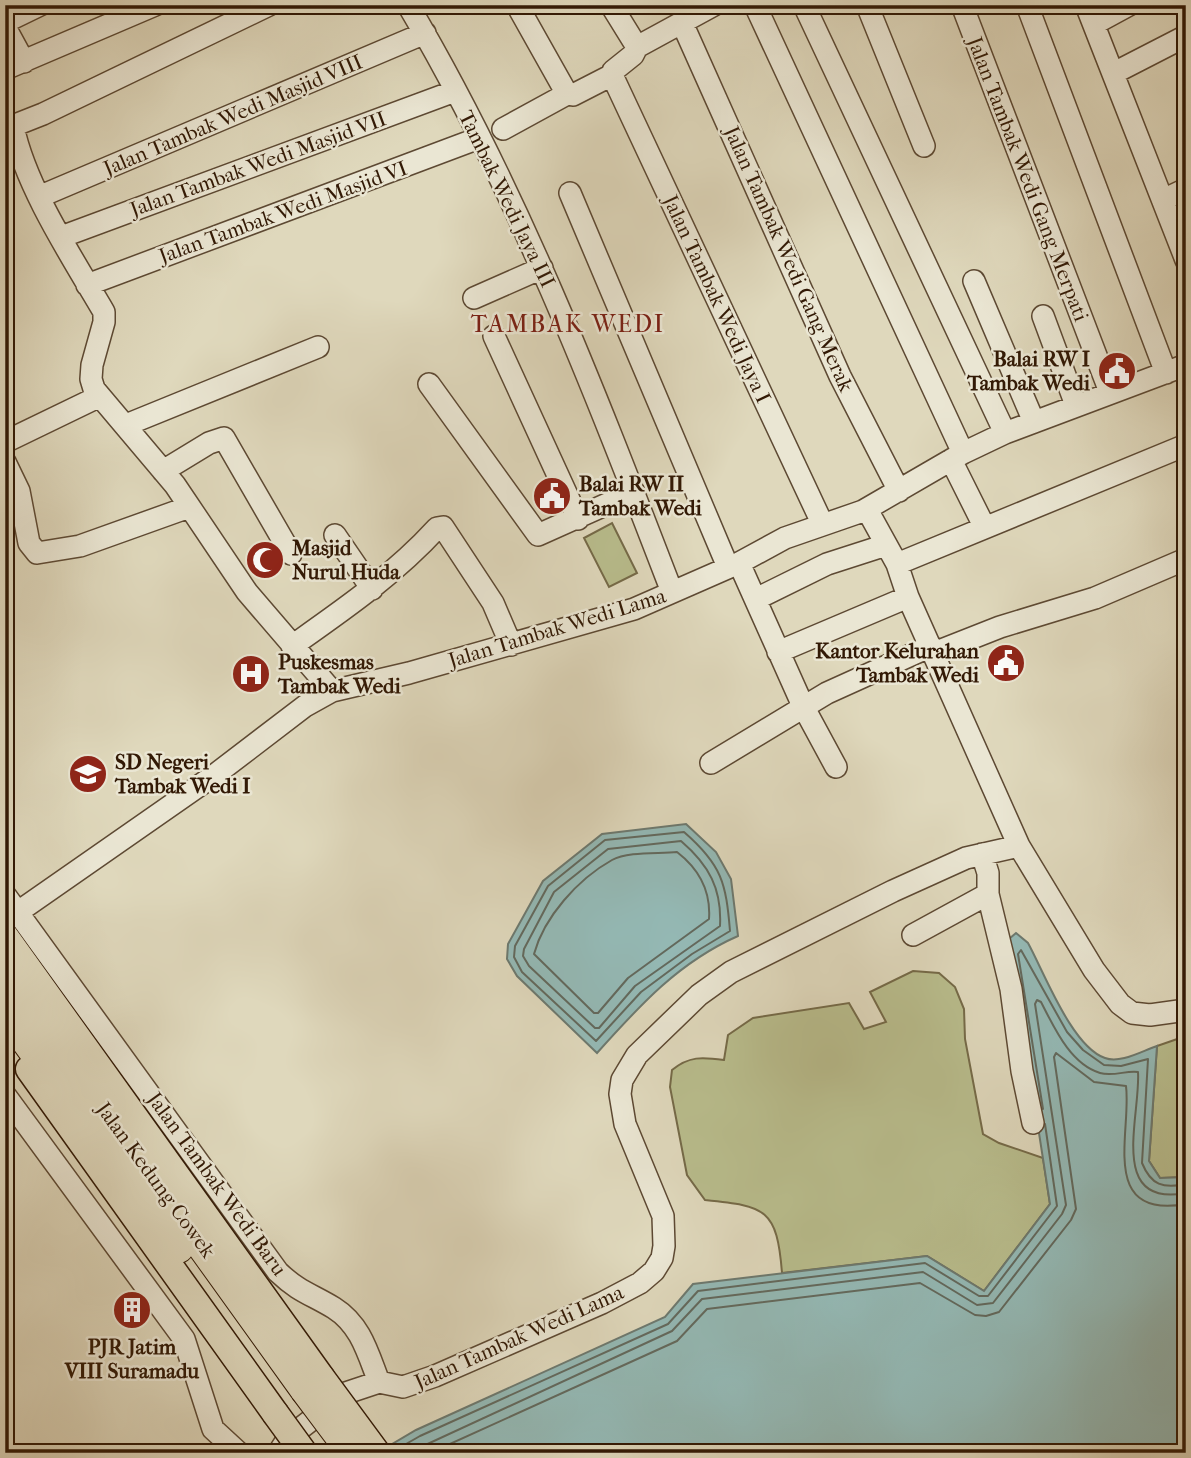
<svg xmlns="http://www.w3.org/2000/svg" width="1191" height="1458" viewBox="0 0 1191 1458" font-family="'IM FELL French Canon',serif">
  <style>
    .green { fill: #b8bc8c; stroke: #756a48; stroke-width: 2 }
    .water { fill: #94b9b5; stroke: #6d796f; stroke-width: 2 }
    .lines { fill: none; stroke-linecap: round; stroke-linejoin: round }
    .shore { stroke: #63695d; stroke-width: 2 }
    .minor-casing { stroke: #5d4933; stroke-width: 24 }
    .major-casing { stroke: #321905; stroke-width: 29 }
    .highway-casing { stroke: #321905; stroke-width: 34 }
    .minor { stroke: #eae6d3; stroke-width: 21 }
    .major { stroke: #dfd8bc; stroke-width: 26 }
    .highway { stroke: #dfd8bc; stroke-width: 32 }
    .major-bridge-casing { stroke: #321905; stroke-width: 29; stroke-linecap: butt }
    .highway-bridge-casing { stroke: #321905; stroke-width: 34; stroke-linecap: butt }
    .major-bridge { stroke: #dfd8bc; stroke-width: 26 }
    .highway-bridge { stroke: #dfd8bc; stroke-width: 32 }
    .labels { text-anchor: middle; stroke-width: 5; stroke-linejoin: round; paint-order: stroke }
    .street-label { font-size: 21px; fill: #321905; stroke: #eae6d3 }
    .poi-label { font-size: 21px; font-weight: bold; fill: #321905; stroke: #eae6d3; text-anchor: start }
    .quarter-label { font-size: 24px; letter-spacing: 2px; fill: #7a1f14; stroke: #eae6d3 }
  </style>
  <rect width="100%" height="100%" fill="#dfd8bc"/>
  <filter id="stains"><feTurbulence type="fractalNoise" baseFrequency=".00286" numOctaves="4"/><feColorMatrix values="0 0 0 0 .2 0 0 0 0 .09 0 0 0 0 .02 0 0 0 .5 -.17"/></filter>
  <radialGradient id="worn" r=".72"><stop offset=".6" stop-color="#630" stop-opacity="0"/><stop offset="1" stop-color="#630" stop-opacity=".3"/></radialGradient>
  <path class="green" d="M612 523 637 573 609 587 584 538Z
    M913 971 939 973 955 987 964 1009 965 1039 983 1134 999 1143 1043 1158 1050 1204 984 1291 927 1256 782 1273C777 1209 766 1206 705 1200L687 1175 670 1087 672 1070C689 1056 702 1057 724 1060L728 1035 753 1018 849 1003 864 1029 886 1022 870 992Z
    M1186 1036V1177L1160 1178 1149 1161 1157 1046Z"/>
  <path class="water" d="M686 824 716 852 731 879 738 936C679 962 640 1005 597 1053L517 976 507 959 508 944 543 881 602 834Z
    M1016 933 1028 943C1044 972 1072 1047 1105 1058 1120 1064 1142 1051 1157 1046L1149 1161 1160 1178 1186 1177V1453H377L416 1430 665 1317 693 1284 927 1256 984 1291 1050 1204 1010 946 1009 939Z"/>
  <g class="lines">
    <path class="shore" d="M684 832C722 865 726 883 730 931L692 954 641 992 596 1041 522 972 514 957 515 946 548 886 605 840Z
      M681 841C709 865 722 889 720 926L635 986 599 1028H595L529 966 523 956 524 949 554 892 608 849Z
      M677 852C699 869 711 891 709 919L628 978 598 1013H594L534 954C544 917 578 879 612 860 628 851 659 854 677 852Z
      M1043 1109 1018 954 1021 950 1067 1032 1083 1050 1104 1065 1121 1066 1148 1059 1142 1163C1151 1185 1163 1189 1186 1184
      M392 1452 420 1436 668 1324 698 1291 925 1263 979 1296H988L1057 1206 1045 1124
      M408 1453 672 1331 702 1299 923 1272 977 1305 993 1303 1062 1214 1066 1205 1035 1004 1037 1000 1041 1002C1054 1027 1070 1064 1100 1073 1113 1077 1127 1070 1138 1072 1141 1115 1107 1208 1186 1193
      M430 1453 677 1341 707 1309 920 1283 975 1315 986 1316 999 1312 1071 1220 1076 1209 1054 1057 1056 1053 1094 1082 1126 1086C1132 1131 1098 1220 1186 1204"/>
    <defs>
      <path id="minor" d="M408 5C518 191 595 392 672 592
        M517 5 567 94
        M611 5 637 47
        M755 5 963 453
        M804 5 1005 433
        M867 5 924 146
        M962 5 1110 392
        M1027 5 1166 373
        M1086 5 1186 260
        M5 22 40 5
        M1094 24 1129 5
        M683 25 840 376 899 491
        M5 27 24 62
        M637 47 714 5
        M5 69 155 5
        M1114 73 1186 36
        M612 75 822 523
        M13 126C25 186 73 259 104 312V322L92 365 91 379 94 389 175 485 247 592 332 691
        M5 129 43 114 269 5
        M503 129 567 94 573 95 612 75 613 71 633 55 637 47
        M570 193 728 567
        M41 196 425 33
        M1163 200 1186 189
        M61 237 455 91
        M974 281 1034 422
        M87 285 479 138
        M474 298 542 268
        M1043 316 1076 405
        M494 336 578 519
        M429 384 538 535 634 492
        M126 425 318 347
        M5 442 100 396
        M951 460 984 526
        M5 462 19 491 29 543 37 553 80 546 189 507
        M163 471 209 443 224 438 291 554
        M863 511 870 515 897 564 908 597 1019 846 1094 970 1120 1004 1132 1013 1150 1015 1186 1010
        M335 535 372 589
        M739 563 803 706 836 767
        M897 564 1186 445
        M756 599 827 564 886 545
        M292 646C343 610 394 575 437 528L443 527 493 603 511 645
        M778 652 908 597
        M934 653 1000 627 1095 598 1186 559
        M711 763 827 693 931 646
        M982 854 988 873V894L1011 989 1022 1071 1033 1123
        M5 895 278 1272C299 1292 311 1294 334 1308 361 1325 368 1354 379 1382
        M18 912 216 774 305 706 332 691 409 673 634 609 739 563 785 538 863 511 963 453 1005 433 1186 365
        M913 935 988 894
        M5 1095 184 1339 213 1429 239 1453
        M379 1382 403 1387 435 1376 602 1303 640 1283 654 1271 662 1258 664 1246 663 1216 625 1124 620 1094 622 1080 637 1055 699 995 731 972 893 891 966 858 1019 846
        M281 1449 288 1438 346 1393 379 1382"/>
      <path id="major" d="M5 936 321 1377
        M29 1069 275 1413"/>
      <path id="highway" d="M5 970 306 1389
        M5 1010 178 1247"/>
    </defs>
    <use href="#minor" class="minor-casing"/>
    <use href="#major" class="major-casing"/>
    <use href="#highway" class="highway-casing"/>
    <use href="#minor" class="minor"/>
    <use href="#major" class="major"/>
    <use href="#highway" class="highway"/>
    <defs>
      <path id="major-bridge" d="M321 1377 377 1453
        M275 1413 304 1453"/>
      <path id="highway-bridge" d="M306 1389 354 1453"/>
    </defs>
    <use href="#major-bridge" class="major-bridge-casing"/>
    <use href="#highway-bridge" class="highway-bridge-casing"/>
    <use href="#major-bridge" class="major-bridge"/>
    <use href="#highway-bridge" class="highway-bridge"/>
  </g>
  <defs>
    <symbol id="civic-disc" viewBox="-11 -11 22 22"><circle r="9.5" fill="#8f2418" stroke="#eae6d3"/><path d="M-.6-6.5H3V-4.5H.6V-3L4-1V1h2V6H-6V1h2V-1L-.6-3ZM-1.2 2.5V6h2.4V2.5Z" fill="#fff"/></symbol>
    <symbol id="mosque-disc" viewBox="-11 -11 22 22"><circle r="9.5" fill="#8f2418" stroke="#eae6d3"/><path d="M3.5-4.9A6 6 0 1 0 3.5 4.9A5 5 0 1 1 3.5-4.9Z" fill="#fff"/></symbol>
    <symbol id="hospital-disc" viewBox="-11 -11 22 22"><circle r="9.5" fill="#8f2418" stroke="#eae6d3"/><path d="M-5-5h3v3.5h4V-5h3V5h-3V1.5h-4V5h-3Z" fill="#fff"/></symbol>
    <symbol id="school-disc" viewBox="-11 -11 22 22"><circle r="9.5" fill="#8f2418" stroke="#eae6d3"/><path d="M0-5L7-2L0 1L-7-2ZM-4 1L0 2.5L4 1V4Q0 6-4 4Z" fill="#fff"/></symbol>
    <symbol id="building-disc" viewBox="-11 -11 22 22"><circle r="9.5" fill="#8f2418" stroke="#eae6d3"/><path d="M-4-6H4V6H1V3H-1V6H-4ZM-2.5-4.3h1.7v1.8h-1.7ZM.8-4.3h1.7v1.8H.8ZM-2.5-1h1.7V.8h-1.7ZM.8-1h1.7V.8H.8Z" fill="#fff"/></symbol>
  </defs>
  <g fill-rule="evenodd">
    <use href="#civic-disc" x="1095" y="349" width="44" height="44"/>
    <use href="#civic-disc" x="530" y="474" width="44" height="44"/>
    <use href="#mosque-disc" x="243" y="538" width="44" height="44"/>
    <use href="#civic-disc" x="984" y="641" width="44" height="44"/>
    <use href="#hospital-disc" x="229" y="652" width="44" height="44"/>
    <use href="#school-disc" x="66" y="752" width="44" height="44"/>
    <use href="#building-disc" x="110" y="1288" width="44" height="44"/>
  </g>
  <g class="labels">
    <g class="street-label">
      <text transform="translate(233 115) rotate(-23)" y="7">Jalan Tambak Wedi Masjid VIII</text>
      <text transform="translate(258 164) rotate(-20)" y="7">Jalan Tambak Wedi Masjid VII</text>
      <text transform="translate(1028 179) rotate(69)" y="7">Jalan Tambak Wedi Gang Merpati</text>
      <text transform="translate(507 199) rotate(64)" y="7">Tambak Wedi Jaya III</text>
      <text transform="translate(283 212) rotate(-20)" y="7">Jalan Tambak Wedi Masjid VI</text>
      <text transform="translate(789 259) rotate(66)" y="7">Jalan Tambak Wedi Gang Merak</text>
      <text transform="translate(717 299) rotate(65)" y="7">Jalan Tambak Wedi Jaya I</text>
      <text transform="translate(557 628) rotate(-17)" y="7">Jalan Tambak Wedi Lama</text>
      <text transform="translate(156 1180) rotate(54)" y="7">Jalan Kedung Cowek</text>
      <text transform="translate(217 1184) rotate(54)" y="7">Jalan Tambak Wedi Baru</text>
      <text transform="translate(519 1337) rotate(-24)" y="7">Jalan Tambak Wedi Lama</text>
    </g>
    <g class="poi-label">
      <text x="1090" y="366" text-anchor="end">Balai RW I<tspan x="1090" dy="24">Tambak Wedi</tspan></text>
      <text x="579" y="491">Balai RW II<tspan x="579" dy="24">Tambak Wedi</tspan></text>
      <text x="292" y="555">Masjid<tspan x="292" dy="24">Nurul Huda</tspan></text>
      <text x="979" y="658" text-anchor="end">Kantor Kelurahan<tspan x="979" dy="24">Tambak Wedi</tspan></text>
      <text x="278" y="669">Puskesmas<tspan x="278" dy="24">Tambak Wedi</tspan></text>
      <text x="115" y="769">SD Negeri<tspan x="115" dy="24">Tambak Wedi I</tspan></text>
      <text x="132" y="1354" text-anchor="middle">PJR Jatim<tspan x="132" dy="24">VIII Suramadu</tspan></text>
    </g>
    <g class="quarter-label">
      <text x="568" y="332">TAMBAK WEDI</text>
    </g>
  </g>
  <rect width="1191" height="1458" fill="none" stroke="#dfd8bc" stroke-width="28"/>
  <rect x="7" y="7" width="1177" height="1444" fill="none" stroke="#321905" stroke-width="3.5"/>
  <rect x="14" y="14" width="1163" height="1430" fill="none" stroke="#321905" stroke-width="2"/>
  <rect width="100%" height="100%" filter="url(#stains)"/>
  <rect width="100%" height="100%" fill="url(#worn)"/>
</svg>
